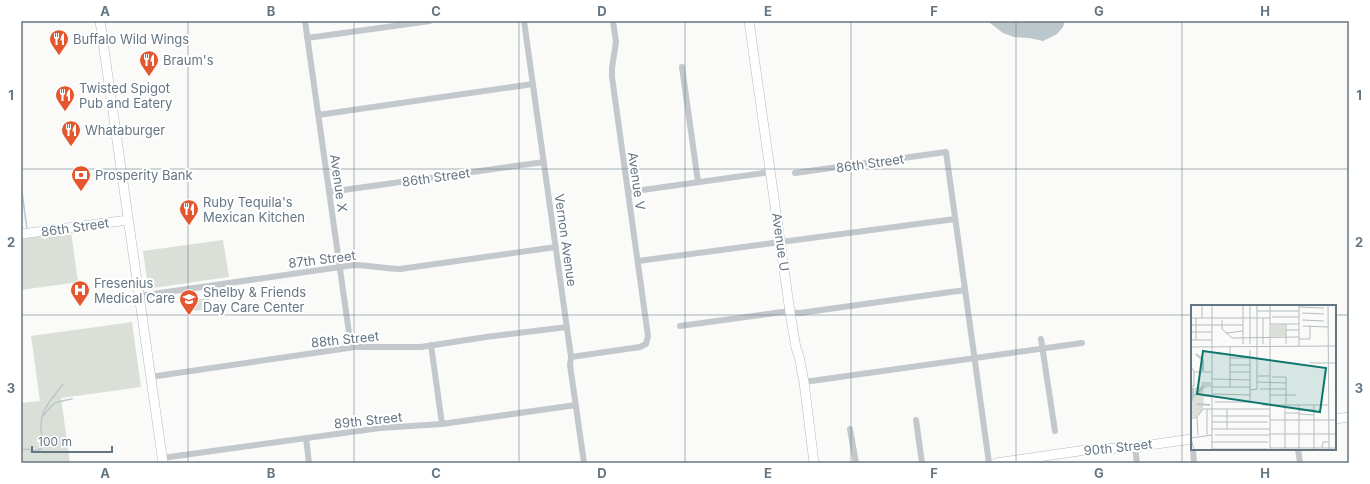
<svg xmlns="http://www.w3.org/2000/svg" width="1370" height="484" viewBox="0 0 1370 484" font-family="Inter,sans-serif">
  <style>
    .green { fill: #dadfd7 }
    .water { fill: #bbc7cb }
    .lines { fill: none; stroke-linecap: round; stroke-linejoin: round }
    .stream { stroke: #bbc7cb; stroke-width: 1.5 }
    .secondary-casing { stroke: #b3babf; stroke-width: 10 }
    .street { stroke: #c3c8cc; stroke-width: 6 }
    .secondary { stroke: #fff; stroke-width: 9 }
    .grid { fill: none; stroke: #657683; stroke-width: 1; stroke-opacity: 0.55 }
    .labels { text-anchor: middle; stroke-width: 4; stroke-linejoin: round; paint-order: stroke }
    .poi-label { font-size: 13px; fill: #657683; stroke: #fff; text-anchor: start }
    .street-label { font-size: 13px; fill: #657683; stroke: #fff }
    .inset-river { fill: none; stroke: #bbc7cb; stroke-width: 2 }
    .inset-road { fill: none; stroke: #b5bdc2; stroke-width: 1 }
    .view { fill: #0f766e; fill-opacity: 0.15; stroke: #0f766e; stroke-width: 2 }
    .inset-edge { fill: none; stroke: #657683; stroke-width: 2 }
    .neatline { fill: none; stroke: #657683; stroke-width: 1.5 }
    .grid-label { font-size: 13px; text-anchor: middle; font-weight: bold; fill: #657683 }
  </style>
  <rect width="100%" height="100%" fill="#fafaf8"/>
  <path class="green" d="M71 232 78 282 21 290V239Z
    M223 240 229 277 153 288 148 286 143 251Z
    M209 298 211 310 210 305 204 306 205 310 191 311 189 301Z
    M132 322 141 387 61 398 70 463H21V403L40 401 31 336Z"/>
  <path class="water" d="M990 21H1065L1063 27 1057 34 1043 41 1029 38 1014 37 1003 33 990 23Z"/>
  <g class="lines">
    <path class="stream" d="M21 185 27 229
      M43 416C54 402 54 402 72 399
      M21 450 27 449 35 451 41 449C44 440 40 433 41 424 42 407 54 397 63 384"/>
    <defs>
      <path id="secondary" d="M100 21 163 463
        M749 21 790 312 796 348 799 356 804 382 814 463
        M21 234 128 220
        M1335 419 1349 417
        M996 463 1086 450 1135 447 1192 439"/>
    </defs>
    <use href="#secondary" class="secondary-casing"/>
    <path class="street" d="M305 21 351 347
      M524 21 571 357 570 365 584 463
      M307 38 430 21
      M682 67 698 182
      M318 115 533 84
      M795 173 946 152 989 463
      M329 192 544 162
      M628 192 771 172
      M638 261 955 219
      M139 296 354 265C370 265 385 269 400 269L556 247
      M680 326 782 312 800 313 965 290
      M1041 339 1055 431
      M431 345 442 424
      M571 357 640 347 646 344 648 336 612 77V68L616 42 613 21
      M150 377 355 347H421L486 337 567 327
      M804 382 1082 343
      M916 420 922 463
      M850 429 856 463
      M306 438 309 463
      M1135 447 1137 463
      M1193 449 1194 463
      M1298 449 1300 463
      M162 458 380 428 442 424 576 405"/>
    <use href="#secondary" class="secondary"/>
  </g>
  <path class="grid" d="M188 21V463M354 21V463M519 21V463M685 21V463M851 21V463M1016 21V463M1182 21V463M21 169H1349M21 315H1192M1335 315H1349"/>
  <defs>
    <symbol id="restaurant-pin" viewBox="-11 -11 22 30"><path d="M0 17L-7.5 6A9.5 9.5 0 1 1 7.5 6Z" fill="#e4572e" stroke="#fff"/><path d="M-5-6h1v4h1v-4h1v4h1v-4h1v5L-1.5 .5V6h-2V.5L-5-1ZM5-6V6H3V1.5H1.5Q1.5-4 5-6Z" fill="#fff"/></symbol>
    <symbol id="bank-pin" viewBox="-11 -11 22 30"><path d="M0 17L-7.5 6A9.5 9.5 0 1 1 7.5 6Z" fill="#e4572e" stroke="#fff"/><path d="M-6-4H6V4H-6ZM0-2.3a2.3 2.3 0 1 0 0 4.6a2.3 2.3 0 1 0 0-4.6Z" fill="#fff"/></symbol>
    <symbol id="hospital-pin" viewBox="-11 -11 22 30"><path d="M0 17L-7.5 6A9.5 9.5 0 1 1 7.5 6Z" fill="#e4572e" stroke="#fff"/><path d="M-5-5h3v3.5h4V-5h3V5h-3V1.5h-4V5h-3Z" fill="#fff"/></symbol>
    <symbol id="school-pin" viewBox="-11 -11 22 30"><path d="M0 17L-7.5 6A9.5 9.5 0 1 1 7.5 6Z" fill="#e4572e" stroke="#fff"/><path d="M0-5L7-2L0 1L-7-2ZM-4 1L0 2.5L4 1V4Q0 6-4 4Z" fill="#fff"/></symbol>
  </defs>
  <g fill-rule="evenodd">
    <use href="#restaurant-pin" x="48" y="28" width="22" height="30"/>
    <use href="#restaurant-pin" x="138" y="49" width="22" height="30"/>
    <use href="#restaurant-pin" x="54" y="84" width="22" height="30"/>
    <use href="#restaurant-pin" x="60" y="119" width="22" height="30"/>
    <use href="#bank-pin" x="70" y="164" width="22" height="30"/>
    <use href="#restaurant-pin" x="178" y="198" width="22" height="30"/>
    <use href="#hospital-pin" x="69" y="279" width="22" height="30"/>
    <use href="#school-pin" x="178" y="288" width="22" height="30"/>
  </g>
  <g class="labels">
    <g class="poi-label">
      <text x="73" y="44">Buffalo Wild Wings</text>
      <text x="163" y="65">Braum's</text>
      <text x="79" y="93">Twisted Spigot<tspan x="79" dy="15">Pub and Eatery</tspan></text>
      <text x="85" y="135">Whataburger</text>
      <text x="95" y="180">Prosperity Bank</text>
      <text x="203" y="207">Ruby Tequila's<tspan x="203" dy="15">Mexican Kitchen</tspan></text>
      <text x="94" y="288">Fresenius<tspan x="94" dy="15">Medical Care</tspan></text>
      <text x="203" y="297">Shelby &amp; Friends<tspan x="203" dy="15">Day Care Center</tspan></text>
    </g>
    <g class="street-label">
      <text transform="translate(870 163) rotate(-8)" y="5">86th Street</text>
      <text transform="translate(436 177) rotate(-8)" y="5">86th Street</text>
      <text transform="translate(637 181) rotate(82)" y="5">Avenue V</text>
      <text transform="translate(339 183) rotate(82)" y="5">Avenue X</text>
      <text transform="translate(75 227) rotate(-8)" y="5">86th Street</text>
      <text transform="translate(566 240) rotate(82)" y="5">Vernon Avenue</text>
      <text transform="translate(781 242) rotate(82)" y="5">Avenue U</text>
      <text transform="translate(322 259) rotate(-7)" y="5">87th Street</text>
      <text transform="translate(345 339) rotate(-6)" y="5">88th Street</text>
      <text transform="translate(368 420) rotate(-6)" y="5">89th Street</text>
      <text transform="translate(1118 447) rotate(-6)" y="5">90th Street</text>
    </g>
  </g>
  <g transform="translate(1191 305)">
    <rect width="145" height="145" fill="#fafaf8"/>
    <path d="M94 19 95 31 80 32V20ZM11 77H20V82L13 83 12 89H20V92H13L12 104 8 110 0 113V83L10 82Z" fill="#dadfd7"/>
    <path class="inset-river" d="M5 49 12 55V66M2 92 13 81M1 96 2 83M6 99 19 100"/>
    <path class="inset-road" d="M11 0V13M21 0V145M52 0V39M108 0V41M137 0 138 145M108 2 133 3M66 6H108M111 8 133 9M81 12H108M0 13H79M5 13V35M72 13V39M31 15V24L41 33 108 32M111 15 133 16M79 19H108M95 19V39M0 20H52M112 21 137 22M95 25H108M0 27H21M35 28 52 26M108 34H119V21M0 35H21M59 39V0M0 42 145 41M39 42V82M39 53H59M119 58H145M39 60H59M0 62 3 66V81L0 82M3 67H21M39 67H59M66 71H79M81 72H95V100M21 74 59 75M66 77 95 78M21 82H59M69 84H95M59 85 66 84V0M21 89 59 90M79 90H105M24 97H59V45M71 100H138M94 100V144M108 100V145M123 100V145M108 105H123M94 108H108M108 109 123 110M21 111H79M6 112 7 130M0 114 6 112 12 104H79M79 115H145M21 117H77M21 124H79M36 124V104M79 129H145M16 130V104M24 130H79M21 137H77M79 143H145M131 143 132 137H138M21 144H77M3 145 0 133 21 130M79 145V0"/>
    <path class="view" d="M12 46 135 63 129 107 6 89Z"/>
    <rect width="145" height="145" class="inset-edge"/>
  </g>
  <rect width="1370" height="484" fill="none" stroke="#ffffff" stroke-width="44"/>
  <path d="M32 446v6h80v-6" fill="none" stroke="#657683" stroke-width="2"/>
  <text x="38" y="446" font-size="12" fill="#657683" stroke="#ffffff" stroke-width="3" paint-order="stroke">100 m</text>
  <rect x="22" y="22" width="1326" height="440" class="neatline"/>
  <g class="grid-label">
    <text x="105" y="16">A</text>
    <text x="271" y="16">B</text>
    <text x="436" y="16">C</text>
    <text x="602" y="16">D</text>
    <text x="768" y="16">E</text>
    <text x="934" y="16">F</text>
    <text x="1099" y="16">G</text>
    <text x="1265" y="16">H</text>
    <text x="11" y="100">1</text>
    <text x="1359" y="100">1</text>
    <text x="11" y="247">2</text>
    <text x="1359" y="247">2</text>
    <text x="11" y="393">3</text>
    <text x="1359" y="393">3</text>
    <text x="105" y="478">A</text>
    <text x="271" y="478">B</text>
    <text x="436" y="478">C</text>
    <text x="602" y="478">D</text>
    <text x="768" y="478">E</text>
    <text x="934" y="478">F</text>
    <text x="1099" y="478">G</text>
    <text x="1265" y="478">H</text>
  </g>
</svg>
